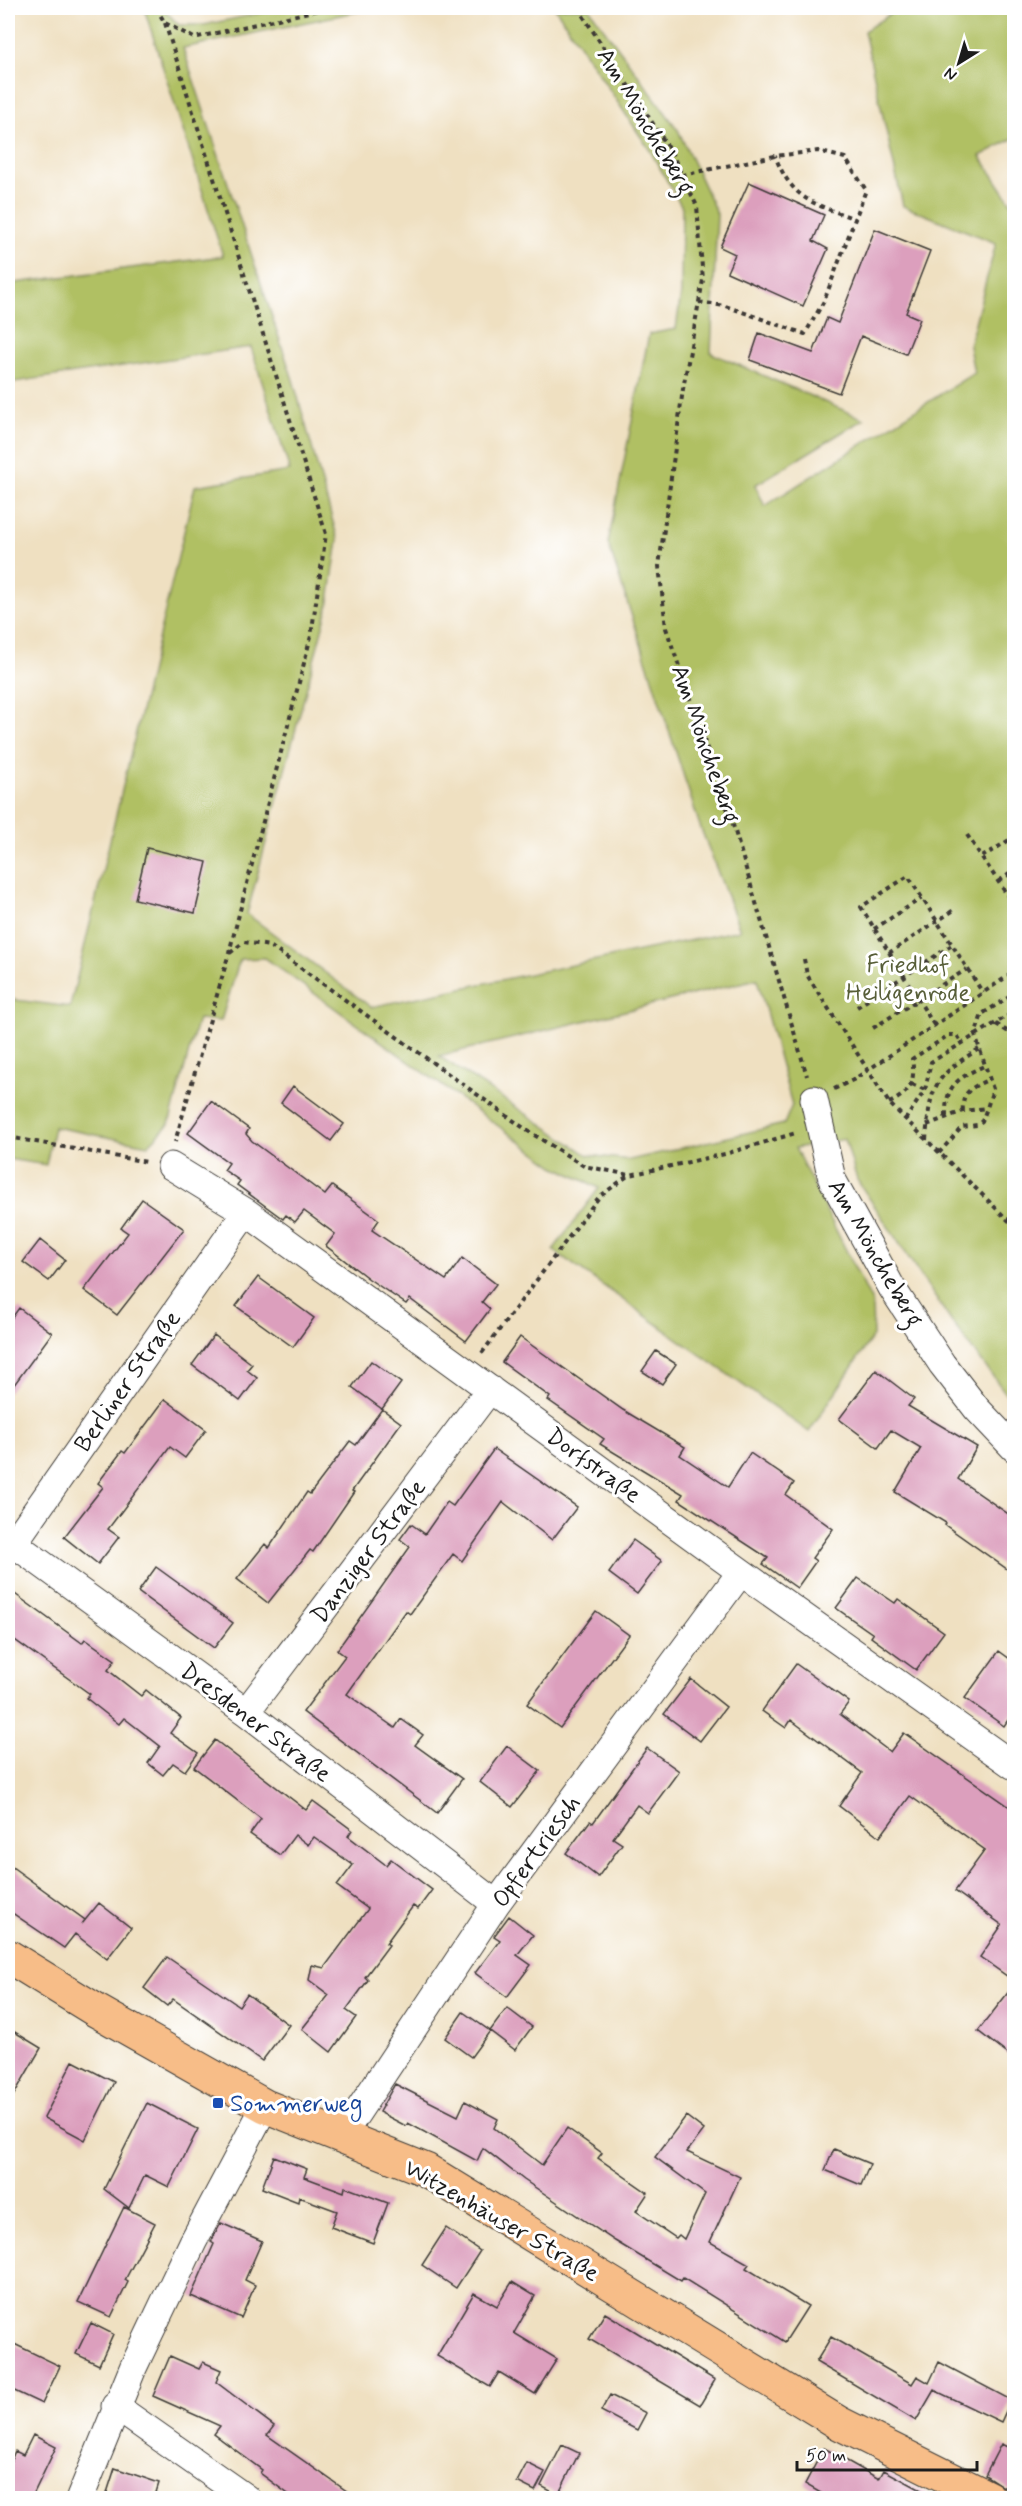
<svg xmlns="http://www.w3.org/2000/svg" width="1022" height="2506" viewBox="0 0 1022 2506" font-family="Mynerve,sans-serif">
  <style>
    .green { fill: #b0c063; stroke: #666e40; stroke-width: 1.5; fill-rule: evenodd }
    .building { fill: #dc9fbd }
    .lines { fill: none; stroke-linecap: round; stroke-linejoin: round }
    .minor-casing { stroke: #3c3935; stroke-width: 29 }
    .major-casing { stroke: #3c3935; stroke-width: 35 }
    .path { stroke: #3c3935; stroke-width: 4; stroke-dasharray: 4.5 4.5; stroke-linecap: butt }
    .minor { stroke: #fff; stroke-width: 27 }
    .major { stroke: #f7bd88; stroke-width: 33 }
    .transit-dot { fill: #1a4fb4; stroke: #fff; stroke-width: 2 }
    .labels { text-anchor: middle; stroke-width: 6; stroke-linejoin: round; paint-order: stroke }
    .street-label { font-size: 24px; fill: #1c1c1c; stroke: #fff }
    .park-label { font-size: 24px; fill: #575e38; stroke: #fff }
    .transit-label { font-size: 24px; fill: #164399; stroke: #fff; text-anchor: start }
  </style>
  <rect width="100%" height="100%" fill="#fff"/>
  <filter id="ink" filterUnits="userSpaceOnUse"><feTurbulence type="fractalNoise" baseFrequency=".0167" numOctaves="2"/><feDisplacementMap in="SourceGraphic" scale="12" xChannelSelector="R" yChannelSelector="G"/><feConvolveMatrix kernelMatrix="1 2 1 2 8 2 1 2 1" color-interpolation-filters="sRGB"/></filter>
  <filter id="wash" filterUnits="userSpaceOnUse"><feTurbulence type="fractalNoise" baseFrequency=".008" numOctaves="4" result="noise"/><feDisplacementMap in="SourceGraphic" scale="24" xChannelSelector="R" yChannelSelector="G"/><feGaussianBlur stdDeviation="1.35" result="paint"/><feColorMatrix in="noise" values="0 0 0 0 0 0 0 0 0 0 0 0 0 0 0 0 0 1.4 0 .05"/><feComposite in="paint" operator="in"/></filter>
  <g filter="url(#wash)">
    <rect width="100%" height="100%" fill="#efe0c1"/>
    <path class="green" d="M144 8H162L179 25H204L285 8H374L183 48 293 380 338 540 328 607 247 914 371 1007 740 930 700 826 608 543 649 334 676 329 681 293 682 207 649 149 555 8H589L678 130 717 214 711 353 864 419 755 485 765 506 974 373 969 346 996 243 903 206 864 31 899 8H1014V138L980 156 1014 207V1404L951 1321 857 1180 845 1139 795 1148 872 1302 873 1336 809 1432 553 1250 599 1188 554 1166 265 958 240 959 221 1021 198 1019 169 1124 148 1145 54 1127 46 1165 8 1159V999L70 1007 195 486 290 471 251 347 8 383V284L223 256ZM757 979 792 1105 784 1124 630 1160 588 1155 439 1056Z"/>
    <g id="blocks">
      <path class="building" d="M749 182 824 215 813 241 828 249 803 306 727 272 735 254 720 247Z
        M875 229 930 251 906 313 920 319 906 354 861 336 839 393 750 360 759 333 813 353 827 318 838 323Z
        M147 848 207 862 195 913 135 899Z
        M293 1086 344 1124 331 1141 281 1103Z
        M211 1101 249 1129 246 1134 252 1141 325 1195 332 1186 379 1220 372 1230 446 1280 462 1258 496 1284 482 1302 490 1309 466 1341 410 1299 406 1304 369 1279 326 1246 335 1234 304 1211 295 1222 286 1215 283 1219 237 1185 240 1181 224 1170 229 1163 188 1133Z
        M142 1199 184 1229 117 1315 84 1290 128 1233 121 1228Z
        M40 1240 65 1260 49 1281 23 1262Z
        M258 1277 314 1318 293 1347 236 1306Z
        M19 1308 52 1333 8 1393V1323Z
        M214 1335 252 1364 247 1370 257 1378 240 1401 192 1365Z
        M520 1337 623 1410 685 1447 680 1455 728 1487 750 1453 794 1483 786 1495 833 1529 812 1558 816 1561 797 1588 763 1564 768 1558 679 1500 683 1494 600 1444 604 1439 548 1400 550 1397 502 1362Z
        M656 1351 676 1364 662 1384 642 1371Z
        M371 1361 401 1383 382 1409 352 1387Z
        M876 1370 914 1399 908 1406 977 1447 958 1479 1014 1518V1574L945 1525 946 1523 895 1492 921 1448 891 1430 878 1448 839 1419Z
        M165 1399 206 1430 185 1458 170 1447 108 1529 119 1537 98 1564 64 1537 103 1487 98 1483 122 1451 125 1453Z
        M382 1409 401 1423 352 1491 354 1492 313 1552 310 1550 268 1603 237 1579 265 1544 269 1548 307 1492 310 1494 350 1441 356 1445Z
        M494 1449 577 1507 552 1540 503 1502 462 1561 453 1554 410 1614 406 1611 347 1694 395 1728 401 1719 423 1735 415 1745 462 1779 437 1813 303 1712 345 1656 337 1650 410 1547 400 1539 411 1524 425 1534 447 1502 453 1506Z
        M633 1540 662 1561 637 1594 609 1573Z
        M156 1567 233 1623 214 1648 138 1592Z
        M858 1578 895 1603 898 1599 944 1632 916 1670 871 1637 873 1634 836 1608Z
        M8 1589 82 1643 85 1639 115 1660 108 1670 141 1696 146 1690 181 1718 170 1733 198 1753 185 1771 173 1763 163 1775 148 1763 160 1746 124 1718 119 1724 86 1698 90 1694 8 1635Z
        M596 1611 629 1635 560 1728 527 1704Z
        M999 1651 1014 1662V1711L1004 1726 965 1698Z
        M796 1664 849 1702 840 1714 890 1752 904 1733 1014 1810V1981L980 1957 1002 1925 955 1891 985 1850 910 1796 880 1837 839 1806 862 1773 791 1720 786 1728 762 1711Z
        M691 1679 726 1707 700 1741 664 1714Z
        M215 1740 306 1810 313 1801 352 1830 348 1836 386 1865 391 1859 432 1890 418 1909 413 1906 386 1943 389 1945 365 1977 368 1980 346 2010 356 2017 331 2052 302 2029 329 1995 309 1980 312 1965 324 1968 368 1909 337 1886 353 1865 314 1837 308 1845 295 1835 280 1855 250 1834 261 1819 194 1767Z
        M507 1746 540 1771 512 1807 480 1782Z
        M647 1748 679 1771 648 1813 637 1805 613 1838 622 1844 598 1877 566 1853 590 1821 593 1823Z
        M8 1864 85 1920 82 1924 99 1903 131 1928 107 1959 75 1934 64 1948 8 1910Z
        M509 1916 533 1935 517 1955 531 1965 507 1997 475 1973 500 1940 494 1936Z
        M167 1957 239 2006 247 1994 289 2025 262 2061 173 1999 167 2006 144 1988Z
        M1014 1985V2059L978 2031Z
        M507 2008 532 2027 515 2050 490 2031Z
        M463 2012 490 2031 471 2057 445 2038Z
        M8 2028 41 2048 8 2105Z
        M73 2061 114 2082 85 2140 44 2118Z
        M395 2084 458 2116 465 2101 498 2119 494 2128 542 2165 567 2128 602 2153 598 2158 648 2193 636 2211 676 2238 679 2235 684 2239 705 2194 655 2157 686 2116 704 2130 687 2152 740 2177 710 2242 749 2264 746 2268 808 2306 785 2342 683 2278 681 2281 615 2241 524 2180 483 2148 477 2161 408 2123 406 2126 379 2112Z
        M147 2103 198 2129 169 2187 145 2175 129 2208 104 2189Z
        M834 2149 870 2164 861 2185 825 2170Z
        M274 2156 307 2169 304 2177 344 2192 345 2187 388 2203 373 2243 331 2227 337 2211 299 2197 298 2202 262 2188Z
        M124 2207 155 2223 125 2280 128 2282 111 2317 78 2302Z
        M221 2223 262 2241 245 2280 255 2285 241 2318 191 2296 214 2244 211 2242Z
        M446 2228 480 2251 456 2288 422 2265Z
        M512 2282 535 2296 514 2333 557 2359 535 2394 499 2372 490 2387 437 2356 474 2293 497 2306Z
        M605 2313 715 2380 700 2405 589 2339Z
        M91 2323 113 2334 99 2365 76 2354Z
        M831 2337 912 2384 917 2376 929 2383 939 2362 1011 2400 1001 2422 934 2390 916 2421 816 2362Z
        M8 2341 60 2366 42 2404 8 2388Z
        M170 2356 199 2369 203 2362 221 2370 216 2382 274 2426 267 2435 358 2499H295L260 2473 262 2470 214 2434 220 2426 153 2396Z
        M610 2395 646 2413 637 2430 601 2411Z
        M33 2435 56 2447 31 2499H8V2467L15 2451 23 2455Z
        M1001 2444 1014 2450V2494L985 2475Z
        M562 2445 579 2453 558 2495 541 2486Z
        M824 2448 879 2479 884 2470 938 2499H831L805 2484Z
        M527 2463 545 2472 535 2491 517 2482Z
        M115 2468 159 2483 154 2499H105Z"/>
    </g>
  </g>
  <g filter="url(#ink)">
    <use href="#blocks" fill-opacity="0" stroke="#3c3935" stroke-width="1.5"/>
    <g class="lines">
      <defs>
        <path id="minor" d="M814 1099 832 1179 892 1288 942 1364 977 1409 1014 1448
          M171 1166 246 1212 741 1572 1014 1766
          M13 1543 246 1712 496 1904
          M8 1551 246 1212
          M246 1712 490 1389
          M341 2137 496 1904 741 1572
          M115 2406 246 2498
          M80 2498 133 2368 193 2242 265 2106"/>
        <path id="major" d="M8 1956 97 2011 265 2106 426 2170 839 2423 989 2498"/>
      </defs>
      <use href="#minor" class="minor-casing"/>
      <use href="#major" class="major-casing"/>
      <path class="path" d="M156 8 165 23 194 38 327 8
        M578 8 670 150 697 206 703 280 683 389 659 566 666 628 734 828 807 1076
        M165 23 326 534 311 636 229 953 175 1142
        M682 175 775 156 818 151 845 158 866 190 855 219
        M699 302 725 306 805 334 824 301 855 219C813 203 793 201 775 156
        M967 835 1014 905
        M982 857 1014 837
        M999 881 1014 871
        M874 929 922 898
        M230 953 244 942 270 946 528 1131 584 1166 630 1175 725 1154 796 1133
        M889 953 954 910
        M804 959 807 975 889 1103 1014 1226
        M857 1007 952 945
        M996 1024 1007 1031 1014 1029
        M934 1025 861 907 908 876 983 993
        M873 1028 967 969
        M912 1084 925 1090
        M834 1089 853 1080 1014 972
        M889 1103C910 1093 916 1082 912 1059L949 1035H957L962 1043
        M963 1111C961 1092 972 1087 988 1080
        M946 1116C945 1085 958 1078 984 1066
        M905 1120 925 1090 931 1062 1014 1012
        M927 1125 963 1111 987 1108
        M8 1137 147 1162
        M926 1140C930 1087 933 1077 979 1049
        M939 1153 962 1127 977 1125 982 1121 987 1108 993 1089 975 1035 982 1014 1014 994
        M482 1353 599 1197 629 1175"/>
      <use href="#minor" class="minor"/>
      <use href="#major" class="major"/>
    </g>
  </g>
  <rect class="transit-dot" x="212" y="2097" width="12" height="12" rx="3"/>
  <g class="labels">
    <g class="street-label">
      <text transform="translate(646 121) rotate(59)" y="8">Am Möncheberg</text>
      <text transform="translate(706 744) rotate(71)" y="8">Am Möncheberg</text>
      <text transform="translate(876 1253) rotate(60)" y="8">Am Möncheberg</text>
      <text transform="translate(127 1381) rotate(-55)" y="8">Berliner Straße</text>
      <text transform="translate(594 1465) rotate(36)" y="8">Dorfstraße</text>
      <text transform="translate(368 1551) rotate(-53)" y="8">Danziger Straße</text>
      <text transform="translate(256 1722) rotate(37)" y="8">Dresdener Straße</text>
      <text transform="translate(536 1851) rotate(-54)" y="8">Opfertriesch</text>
      <text transform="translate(502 2220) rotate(30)" y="8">Witzenhäuser Straße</text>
    </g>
    <g class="park-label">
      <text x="908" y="972">Friedhof<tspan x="908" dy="28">Heiligenrode</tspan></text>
    </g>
    <g class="transit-label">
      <text x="230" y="2111">Sommerweg</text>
    </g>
  </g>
  <rect width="1022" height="2506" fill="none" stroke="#fff" stroke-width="30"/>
  <g transform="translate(959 63) rotate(217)" stroke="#ffffff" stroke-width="4.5" paint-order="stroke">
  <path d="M0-4.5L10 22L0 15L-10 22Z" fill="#1c1c1c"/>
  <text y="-9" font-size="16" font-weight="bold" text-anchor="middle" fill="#1c1c1c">N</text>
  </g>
  <path d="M797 2461v9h180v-9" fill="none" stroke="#1c1c1c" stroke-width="3"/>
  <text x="806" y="2461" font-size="18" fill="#1c1c1c" stroke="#ffffff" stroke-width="4.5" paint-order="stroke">50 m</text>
</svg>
